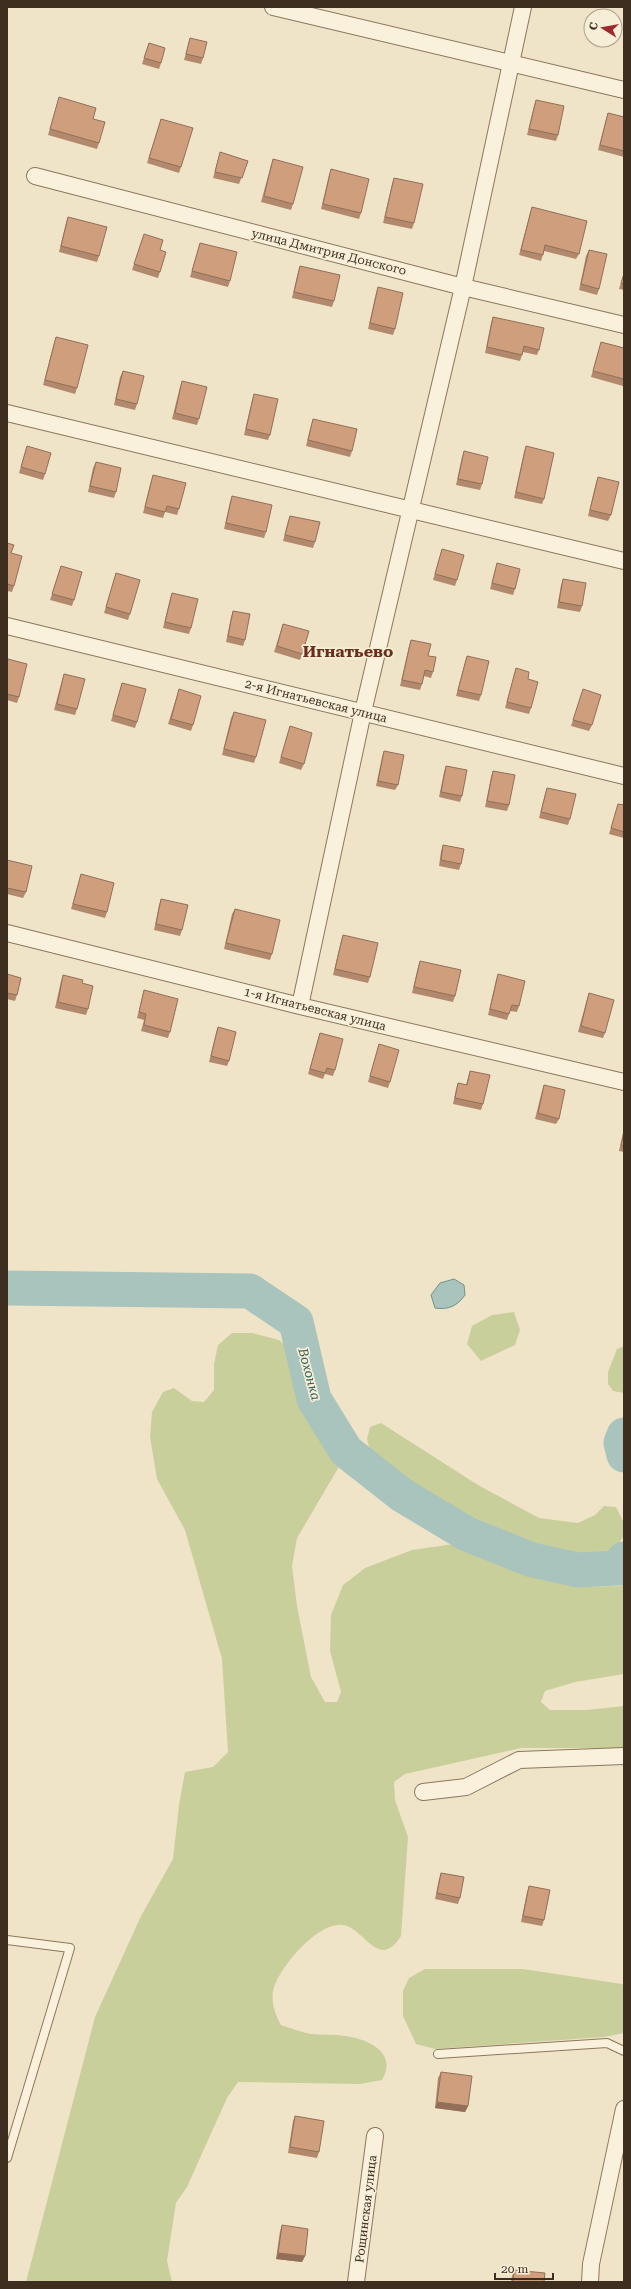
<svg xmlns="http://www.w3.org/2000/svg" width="631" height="2289" viewBox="0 0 631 2289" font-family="'Roboto Serif',serif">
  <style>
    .green { fill: #c9cf9b }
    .water { fill: #a9c4bc; stroke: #6f938a }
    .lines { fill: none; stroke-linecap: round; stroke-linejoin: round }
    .river { stroke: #a9c4bc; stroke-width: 35 }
    .lane-casing { stroke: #8d765c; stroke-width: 10 }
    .street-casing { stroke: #8d765c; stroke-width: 18 }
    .lane { stroke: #faf1dc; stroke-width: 8 }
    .street { stroke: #faf1dc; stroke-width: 16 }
    .wall { fill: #b2896c }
    .shaded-wall { fill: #916f58 }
    .building { fill: #cf9f7d; stroke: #916f58 }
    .labels { text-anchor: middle; stroke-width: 3.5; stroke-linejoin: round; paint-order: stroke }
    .street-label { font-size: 12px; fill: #3d2e20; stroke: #f7eed8 }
    .water-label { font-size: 13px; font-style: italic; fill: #2f5d5a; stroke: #f7eed8 }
    .district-label { font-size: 16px; font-weight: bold; fill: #6b2e1e; stroke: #f7eed8 }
  </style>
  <rect width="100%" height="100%" fill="#f0e4c8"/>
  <path class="green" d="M514 1312 520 1330 515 1345 481 1361 467 1344 472 1326 492 1315Z
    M232 1333H252L279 1340 293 1352 313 1426 343 1460 297 1538 292 1566 297 1606 311 1677 325 1702H337L341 1692 330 1651 331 1615 343 1585 365 1568 412 1550 454 1544 580 1587 620 1586 624 1584V1674L575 1682 545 1691 541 1702 550 1710H587L624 1706V1748H521L405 1774 394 1782 395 1800 408 1837 401 1936C377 1974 363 1922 338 1925 314 1927 282 1965 274 1987 270 2001 275 2014 281 2025 291 2028 301 2032 311 2034 322 2035 334 2034 345 2036 369 2039 398 2053 382 2080L360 2084 238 2082 227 2098 187 2187 176 2203 167 2261 172 2282H26L95 2017 141 1916 173 1859 179 1805 185 1772 213 1767 228 1752 222 1659 185 1530 157 1479 150 1437 152 1412 163 1392 174 1388 192 1401 204 1402 214 1390V1364L218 1345Z
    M624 1346V1393L613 1391 608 1384V1372L617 1349Z
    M381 1423 478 1485 539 1518 578 1523 595 1515 604 1506 616 1507 623 1521 624 1536 613 1551 585 1557 544 1550 468 1520 388 1467 369 1447 367 1439 370 1427Z
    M425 1969H523L622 1984 624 1986V2033L604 2037 435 2049 416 2044 403 2016V1991L409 1978Z"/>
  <path class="water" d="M454 1279 464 1285 465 1295C457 1306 449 1310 435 1308L431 1295 440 1283Z"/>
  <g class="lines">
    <path class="river" d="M7 1288 250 1291 296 1322 314 1399 346 1451 402 1495 467 1534 532 1560 578 1570 618 1568 624 1559
      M624 1435 621 1443 624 1455"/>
    <defs>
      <path id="lane" d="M7 1940 70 1948 7 2158
        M438 2054 607 2043 624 2051"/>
      <path id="street" d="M273 7 624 90
        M35 176 463 287 624 325
        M7 413 624 561
        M7 626 624 776
        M7 933 300 1006 624 1082
        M300 1006 363 712 463 287 523 7
        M423 1792 466 1787 519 1760 624 1756
        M356 2282 375 2136
        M590 2282 591 2264 624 2109"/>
    </defs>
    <use href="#lane" class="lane-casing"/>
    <use href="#street" class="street-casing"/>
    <use href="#lane" class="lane"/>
    <use href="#street" class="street"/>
  </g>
  <path class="wall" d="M190 38 203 58 201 64 184 60Z
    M149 43 161 63 159 69 142 64Z
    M59 97 93 119 99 143 97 149 48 135Z
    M536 100 558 135 556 141 527 135 534 106Z
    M608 113 624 117V157L598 150 606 119Z
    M161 119 181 167 179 173 147 163Z
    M220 152 248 161 239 184 213 178Z
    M273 159 293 204 291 210 261 202 271 165Z
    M331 169 361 213 359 219 321 209 329 175Z
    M394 178 414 223 412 229 383 223 392 184Z
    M532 207 579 254 576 259 544 251 541 261 519 255 530 213Z
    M68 217 99 256 97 262 59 252 66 223Z
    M142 240 160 250V272L158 278 132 270Z
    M200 243 230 281 228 287 190 277Z
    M589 250 599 289 597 295 579 290 586 256Z
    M300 266 334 301 332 307 292 298 298 272Z
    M624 272V290L619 289Z
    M378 287 395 329 393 335 368 329 376 293Z
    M493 317 539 350 537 355 523 352 520 361 485 353 491 323Z
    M56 337 77 388 75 394 43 385 54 343Z
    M601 342 624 348V382L623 386 591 377Z
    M123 371 137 404 135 410 114 405 120 377Z
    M182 381 199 419 197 425 172 419 180 387Z
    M254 394 270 435 268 440 244 435 252 400Z
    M313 419 352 451 350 457 306 446 311 425Z
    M27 446 45 474 43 480 19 473Z
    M526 446 544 499 542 504 514 498 524 452Z
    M464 451 482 484 480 490 456 485 462 457Z
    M96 462 116 492 114 498 88 492 93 468Z
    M153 475 179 509 177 515 165 512 163 518 143 513 151 481Z
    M598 477 611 515 608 521 588 516 596 483Z
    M232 496 266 532 264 538 224 529 230 502Z
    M290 516 315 542 313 548 283 541 288 521Z
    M7 543 11 553 14 586 12 592 7 591Z
    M442 549 457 580 455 586 433 580Z
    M497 563 515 589 513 595 490 589Z
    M61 566 74 600 72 606 50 600Z
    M116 573 130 614 128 620 104 613Z
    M563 579 582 606 580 612 557 608 561 585Z
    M172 593 191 628 189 634 163 628 170 599Z
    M233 611 245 640 243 646 226 642 231 617Z
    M283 624 302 654 300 660 274 652Z
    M411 640 428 656 433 672 431 678 424 676 422 684 420 690 400 686 409 646Z
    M467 656 481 695 479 701 456 696 465 662Z
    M8 659 19 697 17 703 7 700V662Z
    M516 668 528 679 531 708 529 714 505 708Z
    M64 674 77 709 75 715 54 710 62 680Z
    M122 683 137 722 135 728 111 721Z
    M179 689 193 725 191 731 168 724Z
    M581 695 592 725 589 731 571 726Z
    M234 712 256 757 254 763 222 755 231 718Z
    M290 726 304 764 301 770 279 763Z
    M384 751 398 785 395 790 376 786 382 757Z
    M446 766 462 796 460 802 439 797 444 772Z
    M493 771 509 805 507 811 485 807 491 777Z
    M547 788 570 819 568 825 539 818 545 794Z
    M618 804 624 805V838L609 834Z
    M443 845 461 864 459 870 439 866 441 851Z
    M7 860 26 892 23 898 7 894Z
    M81 874 107 912 105 918 71 909Z
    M161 899 182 930 180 936 154 930 159 905Z
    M235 909 272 954 270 960 224 949 232 914Z
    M343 935 370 977 368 983 333 975 341 941Z
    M420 961 455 996 453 1002 412 993 418 967Z
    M7 974 17 995 15 1001 7 999Z
    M498 974 519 1006 517 1012 510 1011 507 1020 488 1015 496 980Z
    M63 975 82 983 88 1009 86 1015 55 1008 61 981Z
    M144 990 170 1032 168 1038 141 1031 144 1020 137 1018Z
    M589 993 605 1033 603 1038 578 1032 587 999Z
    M218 1027 229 1061 227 1066 209 1062 216 1033Z
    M320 1033 335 1070 333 1076 325 1074 323 1079 308 1074Z
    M379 1044 390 1082 388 1088 368 1082Z
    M470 1071 483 1104 481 1110 453 1104 456 1089 458 1083 466 1085Z
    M544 1085 559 1119 556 1124 535 1119 542 1091Z
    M624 1128V1152L619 1151Z
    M441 1873 460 1898 458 1904 435 1899 439 1879Z
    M529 1886 544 1920 542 1926 521 1922 527 1892Z
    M441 2072 468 2106 465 2112 435 2108 438 2078Z
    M295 2116 319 2152 317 2158 288 2153 293 2121Z
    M282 2225 305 2256 302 2262 276 2259 280 2231Z
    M514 2270 544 2282H511L512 2276Z"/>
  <path class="shaded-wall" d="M437 2102 468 2106 465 2112 435 2108Z
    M278 2253 305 2256 302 2262 276 2259Z"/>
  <path class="building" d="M190 38 207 42 203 58 186 54Z
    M149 43 165 48 161 63 144 58Z
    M59 97 96 108 93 119 105 122 99 143 50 129Z
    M536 100 564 106 558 135 529 129Z
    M608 113 624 117V151L600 145Z
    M161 119 193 128 181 167 149 158Z
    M220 152 248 161 242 178 215 172Z
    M273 159 303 167 293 204 264 196Z
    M331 169 369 179 361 213 323 204Z
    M394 178 423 184 414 223 385 217Z
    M532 207 587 221 579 254 545 245 543 255 521 250Z
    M68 217 107 227 99 256 61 246Z
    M144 234 163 240 160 250 166 252 160 272 134 264Z
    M200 243 237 252 230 281 192 271Z
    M589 250 607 254 599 289 581 284Z
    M300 266 340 275 334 301 294 292Z
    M624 274V284L621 283Z
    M378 287 403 293 395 329 370 323Z
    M493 317 544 328 539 350 524 346 522 355 487 347Z
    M56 337 88 345 77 388 45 380Z
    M601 342 624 348V379L593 371Z
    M123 371 144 376 137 404 116 399Z
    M182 381 207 387 199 419 175 413Z
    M254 394 278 399 270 435 246 429Z
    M313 419 357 429 352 451 308 440Z
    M27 446 51 453 45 474 21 467Z
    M526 446 554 453 544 499 516 492Z
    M464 451 488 457 482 484 458 479Z
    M96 462 121 468 116 492 90 486Z
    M153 475 186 483 179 509 167 506 165 512 145 507Z
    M598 477 619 482 611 515 590 510Z
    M232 496 272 505 266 532 226 523Z
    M290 516 320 522 315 542 285 535Z
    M7 543 14 545 11 553 22 556 14 586 7 584Z
    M442 549 464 555 457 580 435 574Z
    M497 563 520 569 515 589 492 583Z
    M61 566 82 572 74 600 52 594Z
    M116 573 140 580 130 614 106 607Z
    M563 579 586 583 582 606 559 602Z
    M172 593 198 599 191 628 165 622Z
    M233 611 250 614 245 640 228 636Z
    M283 624 309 631 302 654 277 646Z
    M411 640 431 644 428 656 436 657 433 672 425 670 422 684 402 680Z
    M467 656 489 661 481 695 458 690Z
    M8 659 27 664 19 697 7 694V664Z
    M516 668 529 672 528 679 538 682 531 708 507 702Z
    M64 674 85 679 77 709 57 704Z
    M122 683 146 689 137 722 113 715Z
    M179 689 201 696 193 725 171 719Z
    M583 689 601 695 592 725 573 720Z
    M234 712 266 720 256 757 224 749Z
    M290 726 312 733 304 764 281 757Z
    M384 751 404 755 398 785 378 781Z
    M446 766 467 770 462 796 441 792Z
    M493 771 515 775 509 805 487 801Z
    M547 788 576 794 570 819 541 812Z
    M618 804 624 805V832L611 828Z
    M443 845 464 849 461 864 441 860Z
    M7 860 32 866 26 892 7 888Z
    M81 874 114 883 107 912 73 904Z
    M161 899 188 905 182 930 156 924Z
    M235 909 280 920 272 954 226 943Z
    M343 935 378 943 370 977 335 969Z
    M420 961 461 970 455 996 414 987Z
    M7 974 21 978 17 995 7 993Z
    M498 974 525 981 519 1006 512 1005 509 1014 490 1009Z
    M63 975 83 980 82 983 93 986 88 1009 58 1002Z
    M144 990 178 999 170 1032 144 1025 146 1014 139 1012Z
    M589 993 614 1000 605 1033 581 1026Z
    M218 1027 236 1032 229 1061 211 1056Z
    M320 1033 343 1039 335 1070 327 1068 325 1073 310 1069Z
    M379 1044 399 1050 390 1082 370 1076Z
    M470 1071 490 1075 483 1104 455 1098 458 1083 467 1085Z
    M544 1085 565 1090 559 1119 538 1113Z
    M624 1132V1146L621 1145Z
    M441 1873 464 1877 460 1898 437 1893Z
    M529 1886 550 1890 544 1920 523 1916Z
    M441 2072 472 2076 468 2106 437 2102Z
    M295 2116 324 2121 319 2152 290 2147Z
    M282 2225 308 2229 305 2256 278 2253Z
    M514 2270 545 2273 544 2282H513Z"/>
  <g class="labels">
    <g class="street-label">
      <text transform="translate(329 252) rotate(14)" y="4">улица Дмитрия Донского</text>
      <text transform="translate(316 701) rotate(14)" y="4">2-я Игнатьевская улица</text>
      <text transform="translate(315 1009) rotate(14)" y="4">1-я Игнатьевская улица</text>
      <text transform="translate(366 2209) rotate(-83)" y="4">Рощинская улица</text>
    </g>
    <g class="water-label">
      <text transform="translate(310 1374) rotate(75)" y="5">Вохонка</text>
    </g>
    <g class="district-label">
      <text x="348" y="657">Игнатьево</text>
    </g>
  </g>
  <rect width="631" height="2289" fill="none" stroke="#3d2e20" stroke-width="16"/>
  <g transform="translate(603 28) rotate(281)"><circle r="19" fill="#f7eed8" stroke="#ada18e"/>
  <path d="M0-3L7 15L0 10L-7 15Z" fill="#9e2a2b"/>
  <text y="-6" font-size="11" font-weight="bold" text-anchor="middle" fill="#3d2e20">С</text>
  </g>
  <path d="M495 2273v6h58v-6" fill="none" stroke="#3d2e20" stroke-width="2"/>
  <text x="501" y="2273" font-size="12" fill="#3d2e20" stroke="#f7eed8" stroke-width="3" paint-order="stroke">20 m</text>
</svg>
